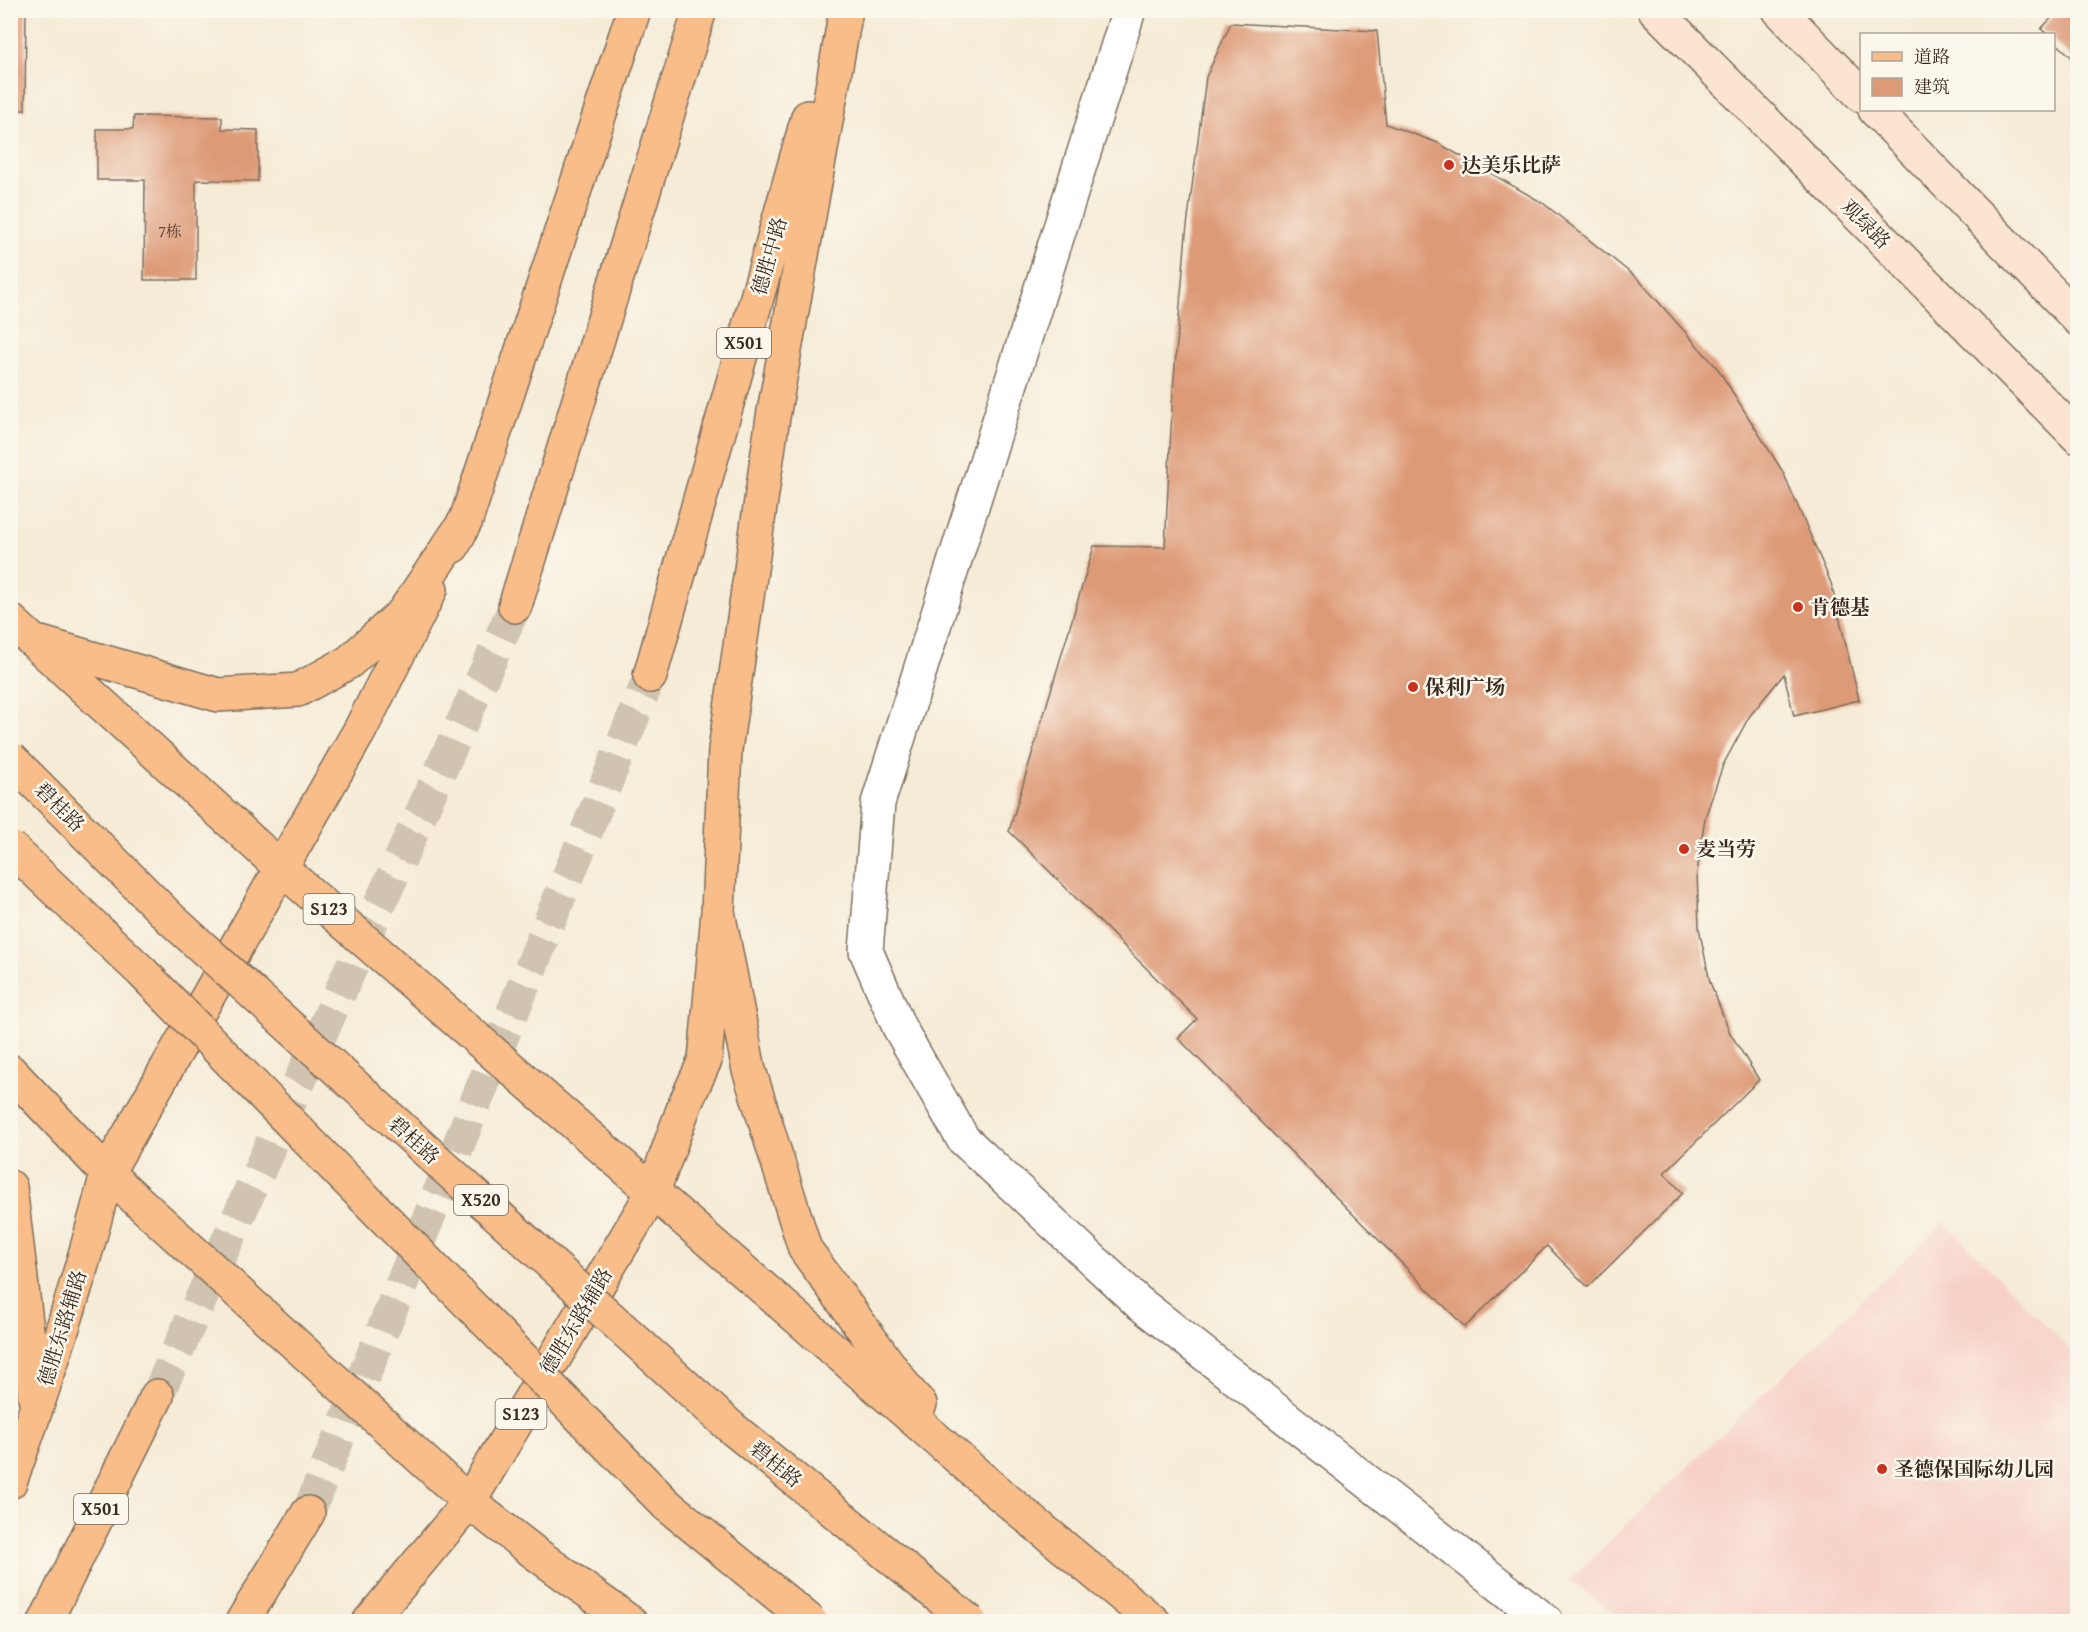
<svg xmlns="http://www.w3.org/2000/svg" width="2088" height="1632" viewBox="0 0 2088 1632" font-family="'Gentium Book Plus','Noto Serif SC',serif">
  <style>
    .built { fill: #f7d1c8 }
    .building { fill: #dd9a77 }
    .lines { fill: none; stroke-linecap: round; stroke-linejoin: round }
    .primary-tunnel { stroke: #d0c4b1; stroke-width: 33; stroke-dasharray: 33 16; stroke-linecap: butt }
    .minor-casing { stroke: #7c6e5e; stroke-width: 36 }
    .secondary-casing { stroke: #7c6e5e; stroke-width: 36 }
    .primary-casing { stroke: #7c6e5e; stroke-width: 36 }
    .trunk-casing { stroke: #7c6e5e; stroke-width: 36 }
    .minor { stroke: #fff; stroke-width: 33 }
    .secondary { stroke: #fce5d0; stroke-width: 33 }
    .primary { stroke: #f8bd89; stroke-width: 33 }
    .trunk { stroke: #f8bd89; stroke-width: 33 }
    .trunk-bridge-casing { stroke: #7c6e5e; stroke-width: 36; stroke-linecap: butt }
    .trunk-bridge { stroke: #f8bd89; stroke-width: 33 }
    .poi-dot { fill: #c8321e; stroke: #fbf7ec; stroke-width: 2 }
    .labels { text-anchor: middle; stroke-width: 5; stroke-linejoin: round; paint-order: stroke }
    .number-label { font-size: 16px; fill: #644634 }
    .shield { fill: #fbf7ec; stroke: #75685c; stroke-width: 1.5 }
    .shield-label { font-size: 18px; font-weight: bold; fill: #3b2a1e }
    .poi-label { font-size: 20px; font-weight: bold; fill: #3b2a1e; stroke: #fbf7ec; text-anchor: start }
    .street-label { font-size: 20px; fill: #3b2a1e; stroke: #fbf7ec }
  </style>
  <rect width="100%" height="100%" fill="#fbf7ec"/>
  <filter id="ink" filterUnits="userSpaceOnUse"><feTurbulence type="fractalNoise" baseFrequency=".0167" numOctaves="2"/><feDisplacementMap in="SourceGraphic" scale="12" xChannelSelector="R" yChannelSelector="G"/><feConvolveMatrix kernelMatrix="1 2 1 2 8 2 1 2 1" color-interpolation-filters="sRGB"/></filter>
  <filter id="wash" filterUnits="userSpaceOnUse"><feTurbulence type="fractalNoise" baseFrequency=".008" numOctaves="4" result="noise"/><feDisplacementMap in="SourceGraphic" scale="24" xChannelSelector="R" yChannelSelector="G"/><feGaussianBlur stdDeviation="1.35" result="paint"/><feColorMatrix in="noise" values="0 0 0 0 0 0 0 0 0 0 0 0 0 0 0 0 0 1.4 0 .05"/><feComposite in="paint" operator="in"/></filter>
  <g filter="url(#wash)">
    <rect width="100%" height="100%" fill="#f5ebd6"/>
    <path class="built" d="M1944 1222 2077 1357V1621H1624L1569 1580Z"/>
    <g id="blocks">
      <path class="building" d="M10 10H26L25 110H10Z
        M2059 10H2078V63L2054 41V34H2047L2041 29Z
        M1231 23 1377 31 1386 124 1438 143 1543 203 1638 279 1718 369 1783 472 1831 583 1859 700 1794 716 1784 674 1749 717 1723 765 1705 818 1697 873 1699 928 1710 982 1730 1033 1759 1080 1664 1173 1683 1193 1588 1287 1547 1246 1465 1327 1178 1038 1197 1019 1009 831 1094 546 1165 547 1173 390 1186 234 1206 77Z
        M134 116 222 117V129L258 130V181L196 180V280H144L145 180H97V129H133Z"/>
    </g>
  </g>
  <g filter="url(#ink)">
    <use href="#blocks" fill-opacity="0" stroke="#7c6e5e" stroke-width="1.5"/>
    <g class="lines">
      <path class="primary-tunnel" d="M157 1396 515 606
        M308 1513 650 676"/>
      <defs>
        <path id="minor" d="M1129 10 878 803 866 951 899 1027 963 1139 1138 1302 1547 1622"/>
        <path id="secondary" d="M1655 10 2078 437
          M1779 10 1862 96
          M1875 110 2078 319"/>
        <path id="primary" d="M453 546 466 520 634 10
          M515 606 700 10
          M650 676 808 117
          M10 1187 35 1397
          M10 1482C47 1381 81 1277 107 1173L360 730 431 589
          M45 1622 157 1396
          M242 1622 308 1513
          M369 1622 469 1502 653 1192 685 1104 705 1060 718 912 725 750 773 417 846 10"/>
        <path id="trunk" d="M10 620 280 867 996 1491 1154 1622
          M41 643 218 695 298 690 349 662 403 613 466 520
          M718 912 749 1070 805 1249 908 1391 920 1404
          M10 1071 107 1173 469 1502 535 1553 630 1622"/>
      </defs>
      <use href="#minor" class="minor-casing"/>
      <use href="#secondary" class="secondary-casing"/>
      <use href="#primary" class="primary-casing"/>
      <use href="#trunk" class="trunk-casing"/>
      <use href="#minor" class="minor"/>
      <use href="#secondary" class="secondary"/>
      <use href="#primary" class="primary"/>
      <use href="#trunk" class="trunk"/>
      <defs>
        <path id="trunk-bridge" d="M10 758 170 918 733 1429 970 1622
          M10 847 142 972 667 1505 811 1622"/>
      </defs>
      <use href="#trunk-bridge" class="trunk-bridge-casing"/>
      <use href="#trunk-bridge" class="trunk-bridge"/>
    </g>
  </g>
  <g class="poi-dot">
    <circle cx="1449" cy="165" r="6"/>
    <circle cx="1798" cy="607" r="6"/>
    <circle cx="1413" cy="687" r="6"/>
    <circle cx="1684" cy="849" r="6"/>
    <circle cx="1882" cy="1469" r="6"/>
  </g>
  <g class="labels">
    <g class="number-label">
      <text x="170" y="237">7栋</text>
    </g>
    <g class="shield">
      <rect x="717" y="328" width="54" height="30" rx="4.5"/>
      <rect x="303.5" y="894" width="51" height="30" rx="4.5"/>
      <rect x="454" y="1185" width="54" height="30" rx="4.5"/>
      <rect x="495.5" y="1399" width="51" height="30" rx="4.5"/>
      <rect x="74" y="1494" width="54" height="30" rx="4.5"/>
    </g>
    <g class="shield-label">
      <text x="744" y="349">X501</text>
      <text x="329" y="915">S123</text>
      <text x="481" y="1206">X520</text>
      <text x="521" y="1420">S123</text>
      <text x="101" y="1515">X501</text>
    </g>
    <g class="poi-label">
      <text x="1461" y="172">达美乐比萨</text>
      <text x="1810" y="614">肯德基</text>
      <text x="1425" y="694">保利广场</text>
      <text x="1696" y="856">麦当劳</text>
      <text x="1894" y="1476">圣德保国际幼儿园</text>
    </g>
    <g class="street-label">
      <text transform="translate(1866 224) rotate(45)" y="7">观绿路</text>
      <text transform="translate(769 256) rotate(-74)" y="7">德胜中路</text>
      <text transform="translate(60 807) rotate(45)" y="7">碧桂路</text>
      <text transform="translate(414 1140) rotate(42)" y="7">碧桂路</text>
      <text transform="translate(576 1321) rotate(-59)" y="7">德胜东路辅路</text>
      <text transform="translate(62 1328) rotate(-73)" y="7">德胜东路辅路</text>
      <text transform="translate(776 1464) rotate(39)" y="7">碧桂路</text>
    </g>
  </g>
  <rect width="2088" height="1632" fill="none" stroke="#fbf7ec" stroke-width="36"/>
  <rect x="1860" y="33" width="195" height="78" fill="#fbf7ec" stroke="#aea59a" stroke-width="1.5"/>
  <rect x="1872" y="52" width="30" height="9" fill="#f8bd89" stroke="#aea59a" stroke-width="1.5"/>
  <text x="1914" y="63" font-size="18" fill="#3b2a1e">道路</text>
  <rect x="1872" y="78" width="30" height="18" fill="#dd9a77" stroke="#aea59a" stroke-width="1.5"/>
  <text x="1914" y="93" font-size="18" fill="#3b2a1e">建筑</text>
</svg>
